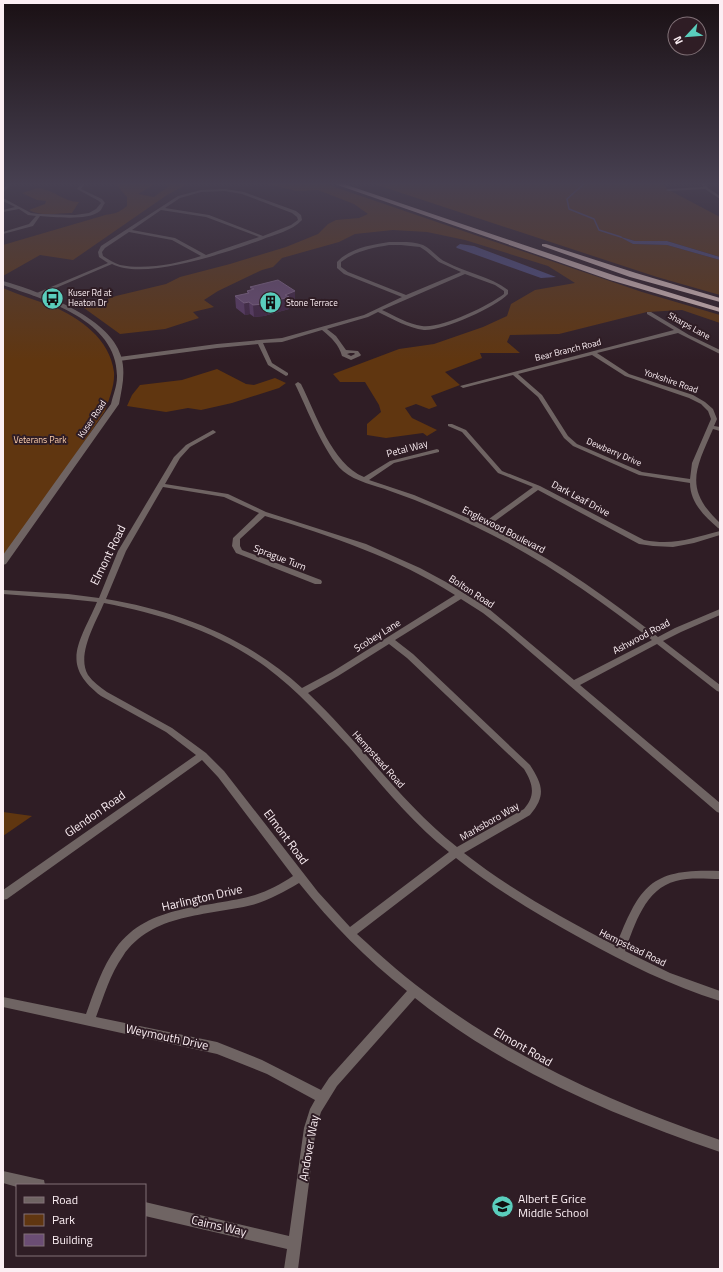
<svg xmlns="http://www.w3.org/2000/svg" width="723" height="1272" viewBox="0 0 723 1272" font-family="'Titillium Web',sans-serif">
  <style>
    .green { fill: #603610 }
    .water { fill: #4e4d82 }
    .lines { fill: none; stroke-linecap: round; stroke-linejoin: round }
    .stream { stroke: #4e4d82; stroke-width: 1.5 }
    .minor { fill: #6f6463; fill-rule: evenodd }
    .tertiary { fill: #6f6463; fill-rule: evenodd }
    .motorway { fill: #dabfbc; fill-rule: evenodd }
    .wall { fill: #5a3a65 }
    .shaded-wall { fill: #422645 }
    .building { fill: #6b4d74; stroke: #826688 }
    .labels { text-anchor: middle; stroke-width: 4; stroke-linejoin: round; paint-order: stroke }
    .far-poi-label { font-size: 9px; fill: #fbeef3; stroke: #2f1d25; text-anchor: start }
    .far-street-label { font-size: 9px; fill: #fbeef3; stroke: #2f1d25 }
    .far-park-label { font-size: 9px; fill: #ffd1af; stroke: #2f1d25 }
    .street-label { font-size: 10px; fill: #fbeef3; stroke: #2f1d25 }
    .near-street-label { font-size: 12px; fill: #fbeef3; stroke: #2f1d25 }
    .near-poi-label { font-size: 12px; fill: #fbeef3; stroke: #2f1d25; text-anchor: start }
  </style>
  <rect width="100%" height="100%" fill="#2f1d25"/>
  <path class="green" d="M114 182H158L138 194 154 197 169 186 165 185 169 182H191L167 195 73 260 40 255 3 276V245C36 235 69 226 102 216 115 212 114 216 127 206V197Z
    M258 182H320L642 292 720 315V323L682 310 647 312 559 334 510 335 507 342 520 353H480L482 358 445 372 460 385 431 396 437 406 429 409 416 404 405 408 412 418 437 430 427 436 423 433 386 438 367 435V424L381 412 379 405 365 382H340L333 374 399 349 434 344 483 327 507 316 511 304 535 290 575 283 548 266 465 240 427 232 393 230 355 234 339 242 282 258 273 267 262 270 218 291 204 300 214 307 193 312 199 318 165 329 120 334 84 308 116 296 166 284 180 277 230 264 286 247 318 234 328 224 336 220 359 218 368 214 354 204 318 190 297 191Z
    M368 182H661L667 189 720 217V257L667 241H635L621 237 633 244 667 245 720 260V295L657 277Z
    M37 188C53 189 64 202 79 202L72 213C58 213 41 217 29 210L45 204 46 201 37 200 22 193Z
    M3 288C19 295 36 300 52 306 80 318 110 339 114 372 115 385 109 399 105 411L7 555H3Z
    M217 369 246 384 254 385 275 378 286 383 279 388 232 403 201 410 188 408 166 412 127 406 132 395 140 385 182 380Z
    M3 812 32 816 3 836Z"/>
  <path class="water" d="M618 236 635 241H667L720 257V260L667 245 633 244Z
    M460 244 474 246 556 277 541 278 457 248 456 247Z"/>
  <g class="lines">
    <path class="stream" d="M586 182 567 199 569 209 594 219 599 230 621 237"/>
    <path class="minor" d="M9 182H13L3 193V189Z
      M82 182H86L81 189 102 199 105 203C103 205 102 209 100 211 88 221 55 217 40 216L33 226 3 234V232L29 224 36 216 28 215 19 209 3 212V210L15 207 3 201V198L31 213 39 214 75 215 89 213 96 209 101 203 99 201 77 189Z
      M700 182H704L708 188 720 196V199L705 189 668 191 666 190 668 189 703 187Z
      M225 189 244 192 296 211 301 215 302 220C292 231 275 234 261 240 228 252 144 281 112 264L37 296 32 295 108 263 99 257 98 252 101 246 178 196 201 190ZM225 191 242 194 292 213 297 217 298 220 291 225 263 236 209 215 165 208 180 198 201 192ZM161 210 206 217 259 237 206 255 175 238 132 230ZM129 232 172 240 201 256C176 264 146 270 120 265 114 263 108 259 103 256L102 252 105 248Z
      M389 242C401 242 413 241 423 245 432 249 437 258 446 262 466 273 490 276 508 290V294C496 307 443 331 424 330 408 328 393 319 378 312L368 317 327 329 336 336 346 350 358 351 361 355 360 356 351 360 342 356C339 345 332 338 322 330L282 342 263 343 272 363 288 373V375L286 376 268 365 258 344 217 348 119 361 116 359 119 357 217 344 282 338 364 315 402 297 344 274 337 268V262C350 248 371 245 389 242ZM389 245H401L420 247 426 251 439 262 461 272 406 295 348 272 341 267V262C355 251 372 248 389 245ZM465 274 495 285 504 291V294C488 306 441 329 422 326 408 324 395 316 382 310ZM350 353H354L355 354 351 356 347 354Z
      M647 312H651L689 335 720 350V354L678 333 597 353 629 374 693 395 705 402 713 409 717 419 714 426 720 427V431L713 429C695 470 684 489 720 523V529L718 528C704 516 690 502 690 483L639 475 573 446 564 438 538 397 513 375 463 388 460 386 674 330 647 314ZM592 355 625 376 689 398 701 404 708 411 711 419 692 463 690 479 642 472 577 444 568 436 542 395 518 374Z
      M298 382 301 384C316 414 332 464 364 477L390 461 437 449 439 450V452L394 463 369 480 414 495 482 524 533 487 498 473 462 432 448 426V424H452L466 430 502 471 540 486 644 540C674 546 692 538 720 531V535L694 543 673 547 653 546 639 544 538 490 487 527C549 555 604 596 658 637L675 628 720 609V615L681 632 663 641 720 685V692L717 691 657 644 580 685 720 803V813L717 812 506 631 483 613 461 599 395 640 413 654 530 765C542 784 547 795 530 815L464 853C511 890 563 918 616 946 640 885 651 868 720 871V879C706 879 690 877 676 881 645 889 635 924 625 951L670 973 720 991V1001C671 986 626 963 582 939 538 915 495 889 456 858L357 934C382 957 408 980 436 1000 524 1064 618 1105 720 1140V1152C612 1115 505 1070 415 998L337 1086 321 1112 316 1128 298 1269H284L287 1249 145 1216V1202L289 1236 304 1128 310 1109 315 1100 267 1074 217 1054 3 1007V997L86 1014C94 992 102 967 116 948 149 903 207 909 255 895 268 891 281 884 293 876L218 777 202 760 7 899 3 900V890L196 755 166 732 101 696C59 664 80 642 97 602L68 599 3 594V590L68 594 99 598 118 551 174 457 186 445 213 430 216 432 215 433 190 447 180 458 165 484 228 494 266 512 366 544 420 568 446 582 489 609 574 680 652 640C596 597 538 556 474 526 447 513 419 501 390 491 375 485 356 482 343 471 324 454 307 408 295 384ZM163 487 224 497 259 513 233 538 232 546 236 553 315 584H321L322 582 321 580 242 550 240 546V539L265 516C331 536 397 558 455 595L332 672 302 688C248 638 178 611 106 599L126 551ZM104 603C162 614 218 632 266 667 297 690 323 719 349 747 381 784 411 822 449 852L350 927 318 892 224 771 206 753 172 728 107 692C100 687 93 682 88 675 76 655 96 622 104 603ZM389 644 407 658 524 769C533 784 536 795 524 809L457 847C401 803 360 742 308 693L338 676ZM299 883C331 923 366 959 407 991L329 1078 321 1090 262 1060 217 1042 96 1017C104 996 110 974 123 956 152 913 207 916 252 905 269 900 284 892 299 883Z
      M3 1171 39 1179 44 1180 45 1185H17V1187L3 1183Z"/>
    <path class="tertiary" d="M3 281C38 291 110 317 121 356 126 373 122 387 119 404L6 564 3 565V555L111 404C113 395 117 386 117 377 118 320 45 300 3 285Z"/>
    <path class="motorway" d="M329 182H338L616 276 720 308V312L610 280Z
      M542 244H546L636 273 720 298V302L630 277 542 246Z"/>
  </g>
  <path class="wall" d="M250 287 295 303 289 305V309L264 316 254 317 250 314 245 315 236 308 235 296 247 294V291L251 290Z"/>
  <path class="shaded-wall" d="M295 291V303L289 305V309L264 316 254 317 253 305Z
    M249 302 250 314 245 315 244 303Z"/>
  <path class="building" d="M278 280 295 291 285 295 289 297 263 304 253 305 249 302 244 303 235 296 249 293 247 291 254 289 250 287Z"/>
  <linearGradient id="sky" x2="0" y2="1"><stop stop-color="#1a1014"/><stop offset="0.51" stop-color="#474051"/><stop offset="1" stop-color="#474051" stop-opacity="0"/></linearGradient>
  <rect width="723" height="360" fill="url(#sky)"/>
  <defs>
    <symbol id="bus-disc" viewBox="-11 -11 22 22"><circle r="9.5" fill="#5acebd" stroke="#2f1d25"/><path d="M-5-6H5V4H4V6H2V4H-2V6H-4V4H-5ZM-3.5-4V0h7V-4ZM-3.5 1.2v1.5H-2V1.2ZM2 1.2v1.5H3.5V1.2Z" fill="#111"/></symbol>
    <symbol id="building-disc" viewBox="-11 -11 22 22"><circle r="9.5" fill="#5acebd" stroke="#2f1d25"/><path d="M-4-6H4V6H1V3H-1V6H-4ZM-2.5-4.3h1.7v1.8h-1.7ZM.8-4.3h1.7v1.8H.8ZM-2.5-1h1.7V.8h-1.7ZM.8-1h1.7V.8H.8Z" fill="#111"/></symbol>
    <symbol id="school-disc" viewBox="-11 -11 22 22"><circle r="9.5" fill="#5acebd" stroke="#2f1d25"/><path d="M0-5L7-2L0 1L-7-2ZM-4 1L0 2.5L4 1V4Q0 6-4 4Z" fill="#111"/></symbol>
  </defs>
  <g fill-rule="evenodd">
    <use href="#bus-disc" x="40" y="286" width="25" height="25"/>
    <use href="#building-disc" x="258" y="290" width="25" height="25"/>
    <use href="#school-disc" x="490" y="1194" width="25" height="25"/>
  </g>
  <g class="labels">
    <g class="far-poi-label">
      <text x="68" y="296">Kuser Rd at<tspan x="68" dy="10">Heaton Dr</tspan></text>
      <text x="286" y="306">Stone Terrace</text>
    </g>
    <g class="far-street-label">
      <text transform="translate(689 326) rotate(29)" y="3">Sharps Lane</text>
      <text transform="translate(568 350) rotate(-14)" y="3">Bear Branch Road</text>
      <text transform="translate(671 381) rotate(19)" y="3">Yorkshire Road</text>
      <text transform="translate(92 419) rotate(-56)" y="3">Kuser Road</text>
      <text transform="translate(614 452) rotate(23)" y="3">Dewberry Drive</text>
    </g>
    <g class="far-park-label">
      <text x="40" y="443">Veterans Park</text>
    </g>
    <g class="street-label">
      <text transform="translate(407 448) rotate(-15)" y="4">Petal Way</text>
      <text transform="translate(581 498) rotate(28)" y="4">Dark Leaf Drive</text>
      <text transform="translate(504 529) rotate(27)" y="4">Englewood Boulevard</text>
      <text transform="translate(280 557) rotate(21)" y="4">Sprague Turn</text>
      <text transform="translate(472 591) rotate(33)" y="4">Bolton Road</text>
      <text transform="translate(377 635) rotate(-32)" y="4">Scobey Lane</text>
      <text transform="translate(641 636) rotate(-28)" y="4">Ashwood Road</text>
      <text transform="translate(379 759) rotate(48)" y="4">Hempstead Road</text>
      <text transform="translate(489 821) rotate(-30)" y="4">Marksboro Way</text>
      <text transform="translate(633 947) rotate(26)" y="4">Hempstead Road</text>
    </g>
    <g class="near-street-label">
      <text transform="translate(108 555) rotate(-64)" y="4">Elmont Road</text>
      <text transform="translate(95 814) rotate(-35)" y="4">Glendon Road</text>
      <text transform="translate(286 837) rotate(53)" y="4">Elmont Road</text>
      <text transform="translate(202 898) rotate(-13)" y="4">Harlington Drive</text>
      <text transform="translate(167 1037) rotate(12)" y="4">Weymouth Drive</text>
      <text transform="translate(523 1047) rotate(30)" y="4">Elmont Road</text>
      <text transform="translate(309 1148) rotate(-80)" y="4">Andover Way</text>
      <text transform="translate(219 1226) rotate(13)" y="4">Cairns Way</text>
    </g>
    <g class="near-poi-label">
      <text x="518" y="1203">Albert E Grice<tspan x="518" dy="14">Middle School</tspan></text>
    </g>
  </g>
  <rect width="723" height="1272" fill="none" stroke="#fbeef3" stroke-width="8"/>
  <rect x="16" y="1184" width="130" height="72" fill="#2f1d25" stroke="#817177"/>
  <rect x="24" y="1197" width="20" height="6" fill="#6f6463" stroke="#817177"/>
  <text x="52" y="1204" font-size="12" fill="#fbeef3">Road</text>
  <rect x="24" y="1214" width="20" height="12" fill="#603610" stroke="#817177"/>
  <text x="52" y="1224" font-size="12" fill="#fbeef3">Park</text>
  <rect x="24" y="1234" width="20" height="12" fill="#6b4d74" stroke="#817177"/>
  <text x="52" y="1244" font-size="12" fill="#fbeef3">Building</text>
  <g transform="translate(687 36) rotate(244)"><circle r="19" fill="#2f1d25" stroke="#817177"/>
  <path d="M0-3L7 15L0 10L-7 15Z" fill="#5acebd"/>
  <text y="-6" font-size="11" font-weight="bold" text-anchor="middle" fill="#fbeef3">N</text>
  </g>
</svg>
